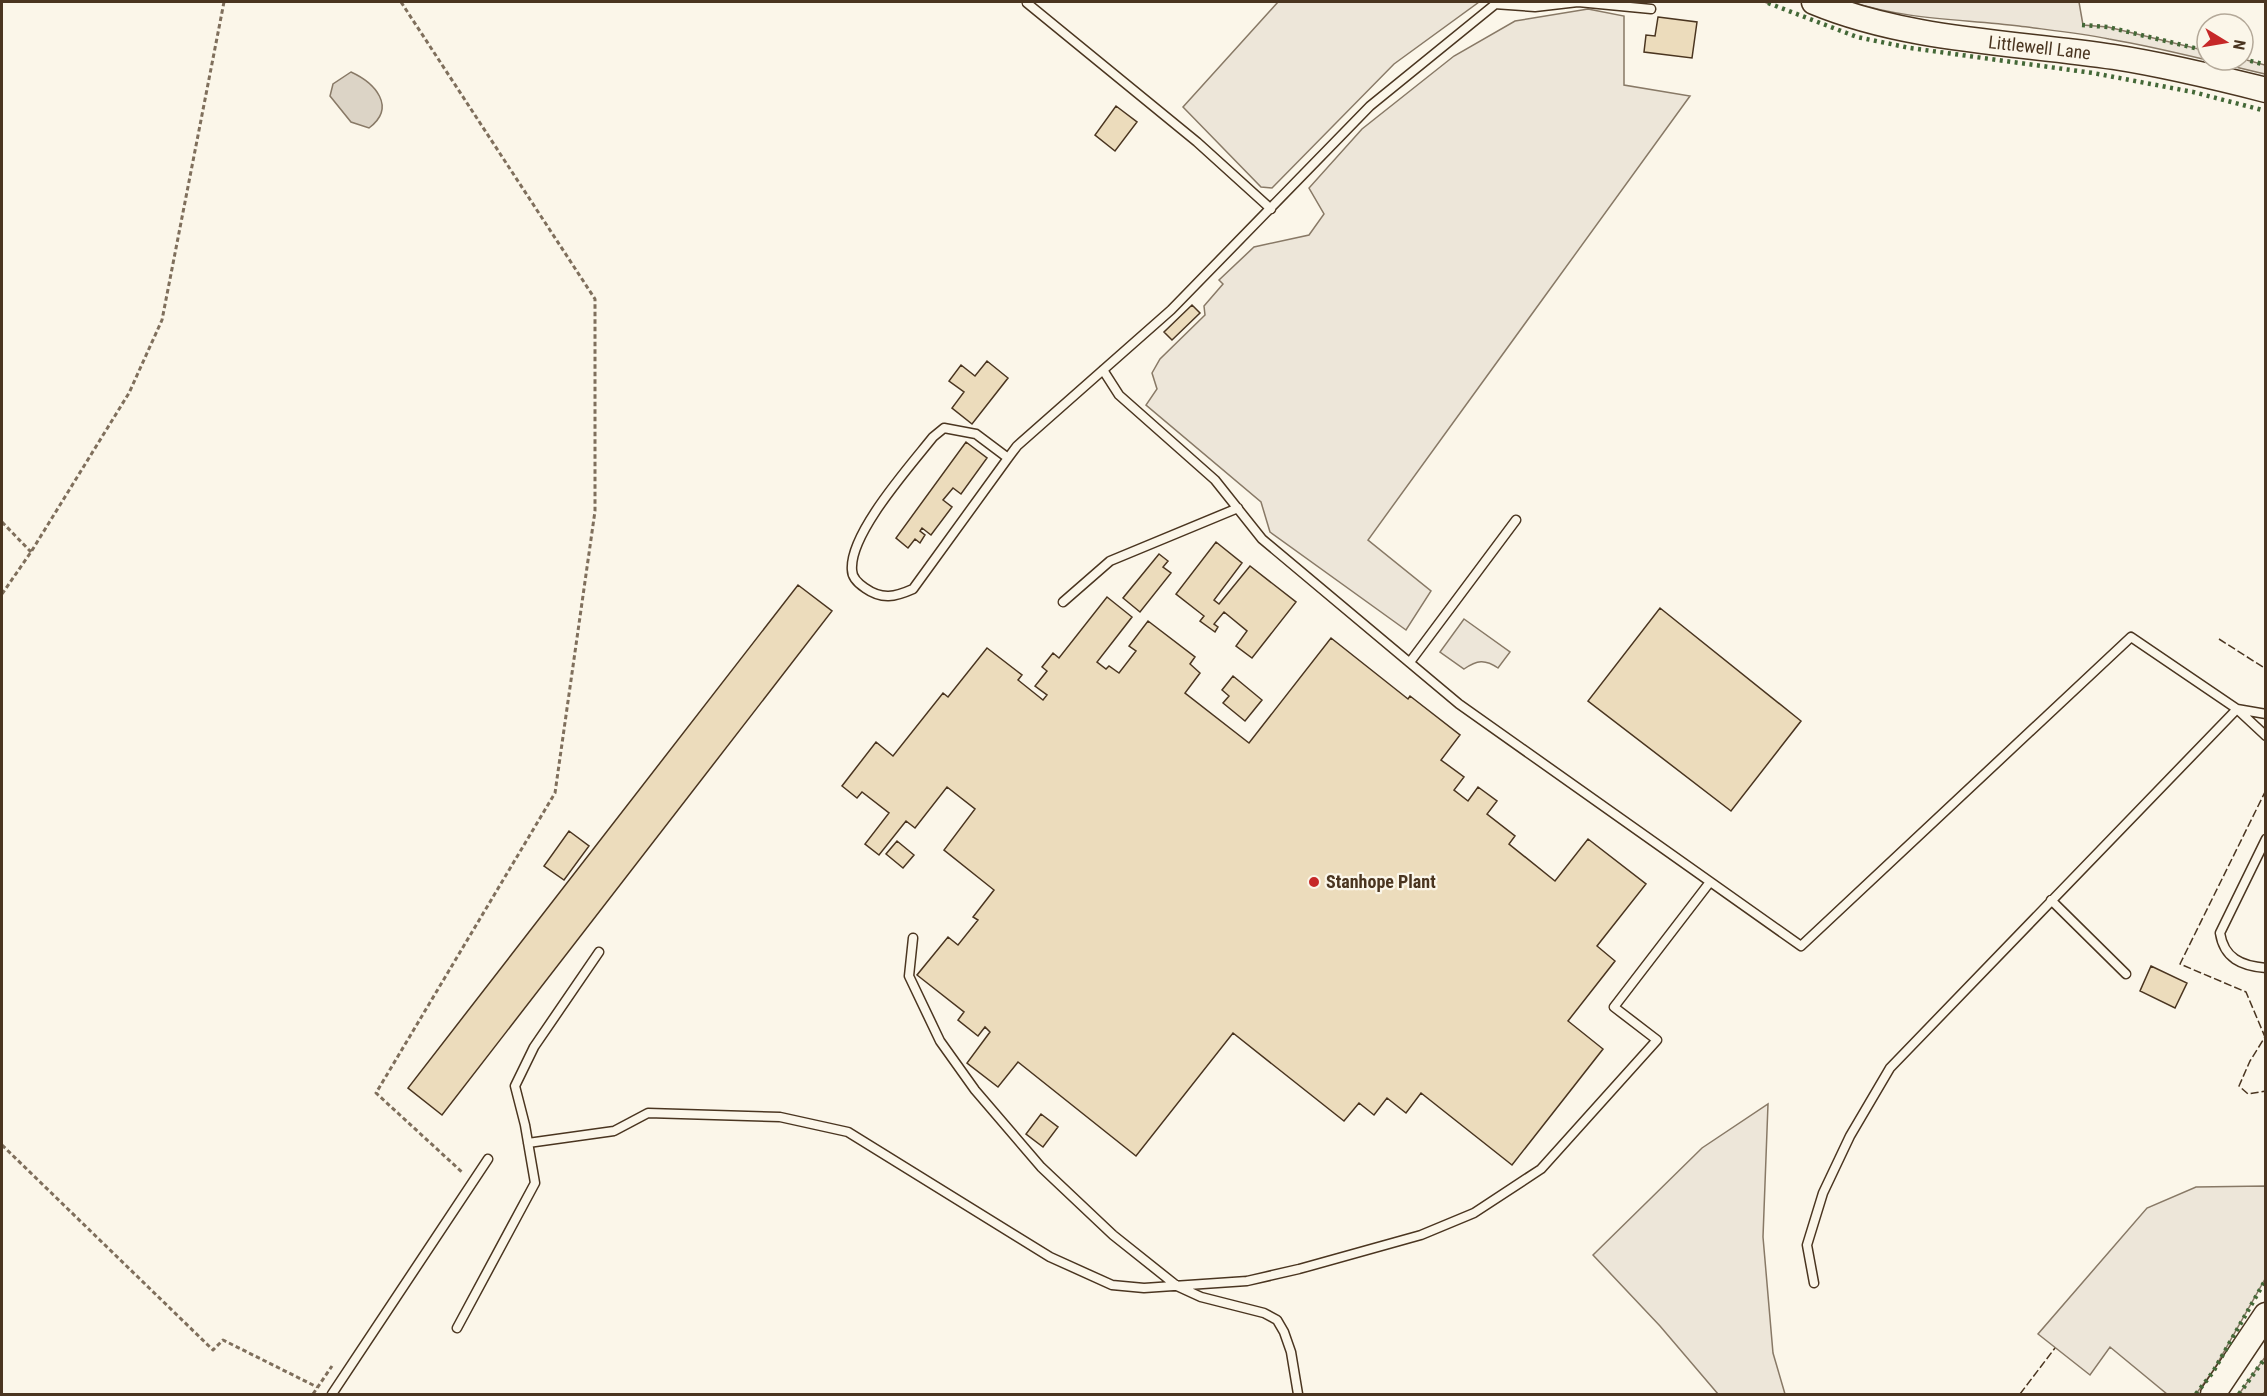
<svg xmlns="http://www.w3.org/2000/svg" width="2267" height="1396" viewBox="0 0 2267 1396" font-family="'Roboto Condensed',sans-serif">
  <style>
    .green { fill: #ede6d9; stroke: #887966; stroke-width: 1.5 }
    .water { fill: #dcd4c6; stroke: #887966; stroke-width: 1.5 }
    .building { fill: #ecdcbc; stroke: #4a3520; stroke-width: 1.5 }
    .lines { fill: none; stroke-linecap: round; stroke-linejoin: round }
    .lane-casing { stroke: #4a3520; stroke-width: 11 }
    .secondary-casing { stroke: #4a3520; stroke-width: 27 }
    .path { stroke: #7f6f5c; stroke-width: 3; stroke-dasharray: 4.5 3; stroke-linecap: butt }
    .lane { stroke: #fbf6e9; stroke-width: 8 }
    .secondary { stroke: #fbf6e9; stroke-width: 24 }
    .hedge { stroke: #436837; stroke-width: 4.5; stroke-dasharray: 3 4.5; stroke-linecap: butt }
    .fence { stroke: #4a3520; stroke-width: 1.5; stroke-dasharray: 8 3; stroke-linecap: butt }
    .poi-dot { fill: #c62828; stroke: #fbf6e9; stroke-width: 2 }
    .labels { text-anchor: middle; stroke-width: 4.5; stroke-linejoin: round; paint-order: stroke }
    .street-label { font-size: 18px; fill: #4a3520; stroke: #fbf6e9 }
    .poi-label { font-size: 18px; font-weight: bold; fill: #4a3520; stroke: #fbf6e9; text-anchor: start }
  </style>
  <rect width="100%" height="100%" fill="#fbf6e9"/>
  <path class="green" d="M1278 2H1479L1394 64 1272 188 1261 187 1183 107Z
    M1852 2H2079L2083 25 2108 27 2207 51V60L2243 59 2265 65V74C2214 62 2162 48 2109 39 2079 33 2049 30 2019 26 1963 19 1906 20 1852 2Z
    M1588 9 1624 16V85L1690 96 1368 540 1431 591 1406 630 1270 532 1261 502 1146 405 1157 389 1152 373 1160 359 1205 315 1204 306 1223 284 1219 280 1254 247 1309 235 1324 214 1309 188 1362 129 1454 56 1515 21Z
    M1464 619 1510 652 1498 668C1485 659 1477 660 1464 669L1440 652Z
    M1768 1104 1763 1237 1773 1353 1785 1394H1718L1660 1326 1593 1255 1702 1148Z
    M2265 1186V1279L2213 1371 2196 1394H2167L2110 1347 2090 1375 2038 1334 2147 1208 2196 1187Z
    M2265 1357V1392L2263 1394H2239Z"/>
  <path class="water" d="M351 72C375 83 397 107 369 128L351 122 330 96 333 84Z"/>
  <path class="building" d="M1658 17 1697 22 1692 58 1644 52 1646 35 1655 36Z
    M1116 106 1137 122 1115 151 1095 135Z
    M1192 305 1200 313 1172 340 1164 332Z
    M987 361 1008 378 972 424 952 408 964 392 949 381 961 365 975 376Z
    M966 442 987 458 961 494 953 488 943 500 952 507 931 535 922 528 920 531 925 535 920 543 915 539 908 548 896 538Z
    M1216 542 1242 563 1214 600 1219 604 1250 566 1296 602 1252 658 1236 646 1247 631 1224 612 1214 624 1218 627 1215 632 1200 621 1204 616 1176 594Z
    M1159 554 1168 561 1163 567 1171 573 1140 612 1123 598Z
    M798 585 832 611 442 1115 408 1088Z
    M1107 597 1132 617 1097 662 1106 669 1109 666 1119 673 1136 651 1129 646 1148 621 1195 657 1190 664 1200 673 1185 693 1249 743 1331 638 1408 699 1410 696 1460 735 1441 760 1464 777 1454 790 1468 801 1478 787 1497 801 1487 814 1515 836 1509 844 1555 881 1588 839 1646 884 1597 946 1615 961 1568 1021 1603 1049 1512 1165 1421 1093 1406 1113 1387 1098 1374 1115 1359 1103 1344 1121 1233 1033 1136 1156 1018 1062 998 1087 967 1063 990 1032 985 1027 978 1036 958 1020 964 1012 917 975 948 937 958 945 978 920 973 917 994 890 944 850 975 809 947 787 915 828 906 821 879 855 865 844 889 813 862 792 857 798 842 786 876 742 893 756 943 693 948 697 987 648 1022 675 1018 680 1043 700 1047 695 1035 686 1047 671 1042 667 1053 653 1059 658Z
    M1660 608 1801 721 1731 811 1588 701Z
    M1233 676 1262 700 1245 721 1223 703 1229 696 1222 690Z
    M569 831 589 846 564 880 544 866Z
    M897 841 914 855 903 868 886 854Z
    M2151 966 2187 983 2175 1008 2140 991Z
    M1041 1114 1058 1127 1043 1147 1026 1134Z"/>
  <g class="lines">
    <defs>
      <path id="lane" d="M1027 3 1197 142 1271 209
        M1494 4 1535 7 1578 2 1651 9
        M1103 370 1119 395 1215 480 1262 539 1459 704 1801 946 2131 637 2237 709 2266 736
        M1008 458 976 434 944 428 933 437C910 466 849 534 852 570 852 578 859 584 865 588 882 600 895 597 913 589L1008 458 1017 446 1171 310 1370 106 1498 2
        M1063 602 1110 561 1238 508
        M1410 662 1516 520
        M2237 709 2266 714
        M2266 839 2220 933C2224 958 2241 966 2266 968
        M2051 900 2126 974
        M913 938 909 976 940 1041 975 1090 1041 1167 1113 1235 1177 1286 1201 1297 1264 1313 1277 1320 1284 1332 1291 1352 1298 1394
        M528 1143 614 1131 648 1113 780 1117 848 1132 1050 1257 1112 1285 1144 1288 1247 1281 1299 1269 1421 1235 1474 1213 1541 1169 1657 1040 1614 1007 1710 882
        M1814 1283 1807 1245 1823 1193 1850 1136 1890 1068 2237 709
        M457 1328 535 1183 525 1125 515 1086 534 1047 599 952
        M332 1394 488 1159"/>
      <g id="secondary">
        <path id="s1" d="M1814 2C1908 41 2014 42 2114 57 2165 65 2215 77 2266 90"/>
        <path d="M2213 1394 2266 1315"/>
      </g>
    </defs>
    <use href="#lane" class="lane-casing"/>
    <use href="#secondary" class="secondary-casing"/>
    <path class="path" d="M401 2 595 299V511L555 793 376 1093 463 1173
      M2 522 31 552
      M2 594 31 552 129 393 162 320 224 2
      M2 1145 213 1350 223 1340 317 1387
      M313 1394 332 1366"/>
    <use href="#lane" class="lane"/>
    <use href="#secondary" class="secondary"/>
    <path class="hedge" d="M1768 3 1857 37 1910 48 2093 73 2193 92 2266 111
      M2082 25 2108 27 2207 51
      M2243 59 2266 65
      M2196 1394 2213 1372 2266 1279
      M2239 1394 2266 1357"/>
    <path class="fence" d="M1764 2 1768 3
      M2219 639 2266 669
      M2266 790 2180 964 2246 992 2265 1037 2250 1061 2239 1086 2248 1094 2266 1091
      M2020 1394 2055 1348
      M2263 1394 2266 1392"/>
  </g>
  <circle class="poi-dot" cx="1314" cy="882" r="6"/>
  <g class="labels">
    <g class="street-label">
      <text dy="6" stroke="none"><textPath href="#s1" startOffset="231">Littlewell Lane</textPath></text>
    </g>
    <g class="poi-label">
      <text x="1326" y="888">Stanhope Plant</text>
    </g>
  </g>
  <rect width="2267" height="1396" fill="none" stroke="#4a3520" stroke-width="6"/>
  <g transform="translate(2225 42) rotate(101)"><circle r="28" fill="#fbf6e9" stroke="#b4a999" stroke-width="1.5"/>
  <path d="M0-4.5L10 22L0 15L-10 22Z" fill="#c62828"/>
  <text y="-9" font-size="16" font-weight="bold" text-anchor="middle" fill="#4a3520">N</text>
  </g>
</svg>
